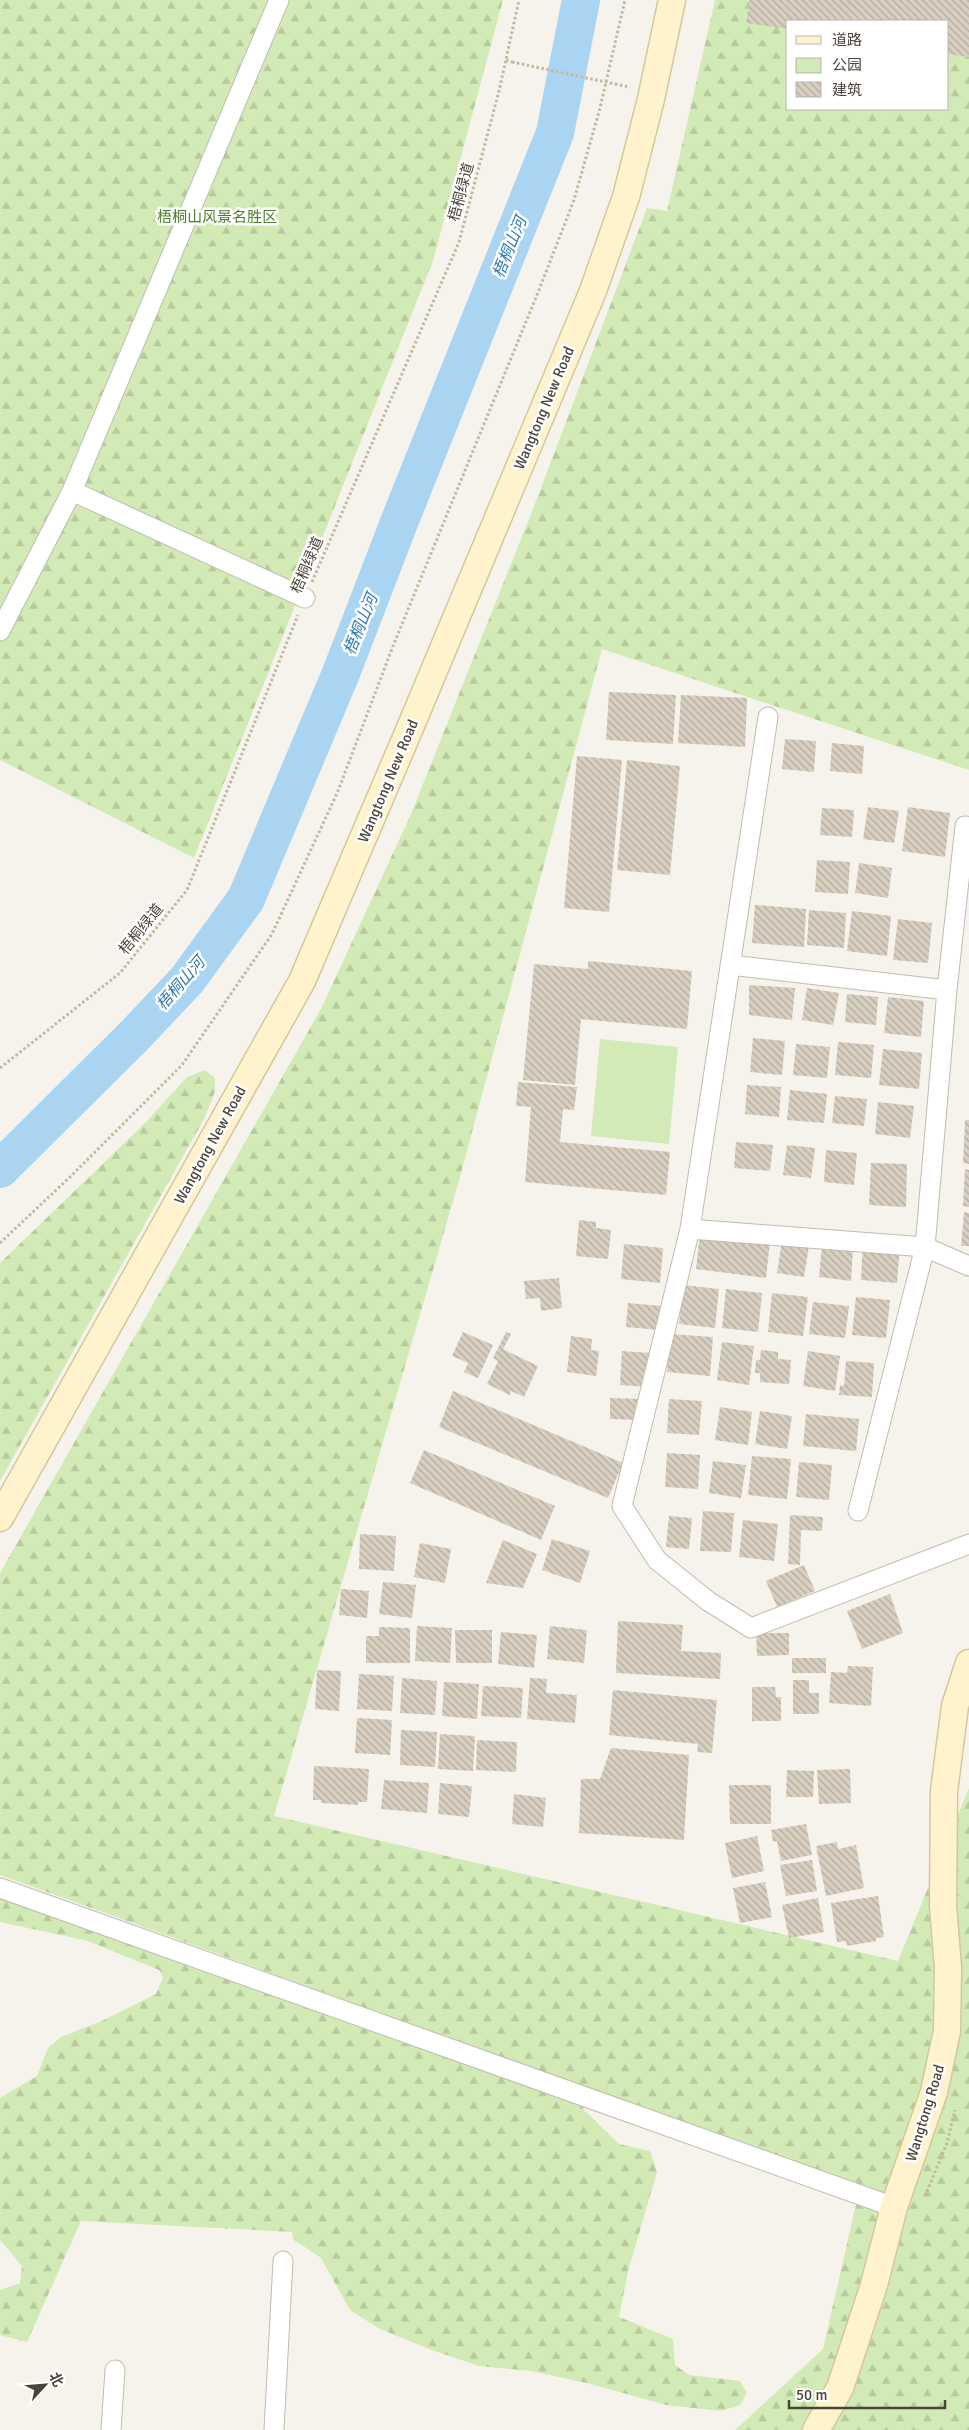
<svg xmlns="http://www.w3.org/2000/svg" width="969" height="2430" viewBox="0 0 969 2430" font-family="Signika,'Noto Sans SC',sans-serif">
  <style>
    .green { fill: #d2eab5 }
    .forest { fill: url(#forest-firs); fill-rule: evenodd }
    .lines { fill: none; stroke-linecap: round; stroke-linejoin: round }
    .river { stroke: #a9d4f2; stroke-width: 38 }
    .building { fill: url(#building-back-hatch) }
    .street-casing { stroke: #c2bbae; stroke-width: 21 }
    .secondary-casing { stroke: #d6c79b; stroke-width: 29 }
    .path { stroke: #c4b79f; stroke-width: 3; stroke-dasharray: 2.5 2.5; stroke-linecap: butt }
    .street { stroke: #fff; stroke-width: 19 }
    .secondary { stroke: #fff3cd; stroke-width: 26 }
    .path-bridge { stroke: #c4b79f; stroke-width: 3; stroke-dasharray: 2.5 2.5; stroke-linecap: butt }
    .labels { text-anchor: middle; stroke-width: 5; stroke-linejoin: round; paint-order: stroke }
    .street-label { font-size: 15px; fill: #4b4439; stroke: #fff }
    .park-label { font-size: 15px; fill: #4a7f2a; stroke: #fff }
    .water-label { font-size: 16px; font-style: italic; fill: #2e7ab2; stroke: #fff }
  </style>
  <defs>
    <pattern id="forest-firs" width="22" height="20" patternUnits="userSpaceOnUse" patternTransform="scale(1.25)"><rect width="22" height="20" fill="#d2eab5"/><path d="M5 1l3.5 6h-7zM16 11l3.5 6h-7z" fill="#b6ca9c"/></pattern>
    <pattern id="building-back-hatch" width="6" height="6" patternUnits="userSpaceOnUse" patternTransform="scale(1.25)"><rect width="6" height="6" fill="#d8cfc1"/><path d="M-1 5l2 2M0 0l6 6M5-1l2 2" fill="none" stroke="#b1aa9e"/></pattern>
  </defs>
  <rect width="100%" height="100%" fill="#f6f3ec"/>
  <path class="green" d="M600 1039 678 1047 669 1144 591 1136Z"/>
  <path class="forest" d="M0 0H503L433 261 194 858 0 760Z
    M715 0H969V770L602 649 458 1184 274 1816 898 1961 969 1788V2430H735L823 2349 860 2187 0 1875V1573L322 1007 411 814 533 509 647 208 667 211ZM788 21H948V109H788Z
    M205 1070 215 1078V1092L204 1119 0 1481V1263L145 1123 187 1077Z
    M0 1893 580 2099 584 2110 619 2144 650 2151 657 2172 628 2271 619 2317 673 2339 675 2365 689 2375 740 2381 747 2393 740 2405 721 2411 666 2405 587 2383 531 2371 479 2366 429 2349 380 2329 350 2310 321 2258 293 2239 292 2232 81 2221 27 2342 0 2335V2290L20 2283 22 2266 0 2240V2098L37 2076 48 2048 61 2037 104 2020 156 1994 163 1978 159 1970 88 1941 0 1922Z"/>
  <g class="lines">
    <path class="river" d="M0 1169 134 1036 187 980 246 899 341 673 400 520 555 133 581 0"/>
  </g>
  <path class="building" d="M750 0H969V57L948 54V21H788V29L746 23Z
    M609 692 676 695 673 744 606 740Z
    M681 695 747 698 745 747 678 743Z
    M785 739 816 741 814 772 782 769Z
    M832 743 864 746 862 774 830 771Z
    M577 756 622 760 609 912 564 908Z
    M627 760 680 766 670 875 617 870Z
    M868 807 899 811 894 843 863 839Z
    M908 807 950 813 945 857 902 851Z
    M822 808 854 810 852 837 820 835Z
    M817 860 850 862 848 894 815 892Z
    M859 863 892 868 888 898 855 893Z
    M755 905 806 909 804 947 752 943Z
    M809 910 846 913 844 948 807 945Z
    M852 911 891 916 887 956 847 951Z
    M898 919 932 923 928 963 893 960Z
    M588 961 692 971 687 1029 581 1019 575 1085 523 1080 534 964 588 969Z
    M749 985 795 988 792 1020 749 1015Z
    M807 988 839 993 833 1025 802 1020Z
    M847 994 878 997 876 1025 845 1022Z
    M888 997 924 1001 921 1037 884 1033Z
    M753 1038 785 1041 782 1075 750 1072Z
    M838 1042 874 1045 871 1078 835 1075Z
    M796 1044 830 1047 827 1078 793 1075Z
    M883 1049 922 1053 919 1089 879 1085Z
    M518 1082 577 1087 574 1110 563 1109 560 1142 670 1152 666 1195 525 1182 531 1107 516 1106Z
    M747 1085 781 1087 779 1117 745 1114Z
    M790 1090 827 1094 824 1123 787 1120Z
    M835 1096 867 1099 864 1126 832 1123Z
    M878 1102 914 1106 910 1138 875 1134Z
    M965 1120H969V1164L963 1163Z
    M736 1142 773 1145 770 1171 734 1168Z
    M787 1145 815 1148 811 1178 783 1175Z
    M826 1150 857 1153 854 1185 824 1182Z
    M871 1163 907 1164 906 1207 869 1205Z
    M965 1169 969 1170V1207L963 1206Z
    M964 1212 969 1213V1246H961Z
    M579 1220 596 1222V1228L611 1230 608 1259 576 1256Z
    M700 1233 770 1241 766 1278 696 1269Z
    M782 1241 809 1246 804 1277 777 1273Z
    M863 1243 900 1246 897 1283 861 1280Z
    M624 1244 663 1248 660 1283 621 1279Z
    M822 1245 853 1248 851 1281 819 1277Z
    M559 1278 562 1308 541 1311 540 1298 526 1299 524 1281Z
    M683 1285 719 1289 715 1328 679 1324Z
    M726 1289 762 1293 758 1332 722 1328Z
    M772 1293 808 1297 803 1336 768 1332Z
    M856 1297 890 1300 886 1338 852 1335Z
    M813 1302 849 1306 845 1338 809 1334Z
    M628 1303 661 1306 659 1330 626 1327Z
    M463 1332 493 1345 478 1378 464 1372 468 1363 452 1356Z
    M506 1332 511 1334 503 1349 538 1366 524 1397 511 1391 510 1395 487 1384 498 1361 493 1358Z
    M670 1334 713 1337 710 1376 667 1372Z
    M571 1336 592 1339 591 1350 599 1351 596 1376 567 1372Z
    M722 1342 754 1346 749 1385 717 1380Z
    M761 1350 778 1352V1359L791 1360 789 1384 760 1382V1373H755L756 1360H760Z
    M622 1351 651 1353 649 1387 620 1385Z
    M808 1351 840 1356 835 1391 803 1386Z
    M846 1361 874 1363 872 1397 839 1395 840 1385 844 1386Z
    M453 1391 623 1463 608 1498 439 1427Z
    M610 1398 641 1399V1420L610 1419Z
    M669 1399 702 1401 699 1435 667 1433Z
    M720 1407 752 1412 748 1445 715 1440Z
    M760 1411 792 1416 787 1449 755 1444Z
    M806 1414 859 1419 856 1451 803 1446Z
    M424 1450 555 1506 541 1540 410 1483Z
    M667 1453 700 1455 698 1489 665 1487Z
    M752 1456 791 1459 787 1499 748 1495Z
    M713 1461 746 1465 741 1498 709 1493Z
    M799 1462 832 1465 829 1500 796 1497Z
    M703 1511 734 1513 731 1552 700 1551Z
    M790 1515 823 1517 822 1531 801 1530 800 1565 788 1564Z
    M669 1516 692 1518 689 1549 666 1547Z
    M743 1520 778 1524 774 1561 739 1557Z
    M360 1534 396 1536 394 1571 359 1569Z
    M552 1539 590 1551 580 1583 542 1570Z
    M503 1540 537 1554 523 1588 486 1583Z
    M420 1543 451 1549 445 1583 414 1577Z
    M804 1565 815 1591 777 1607 766 1581Z
    M383 1582 416 1585 412 1618 379 1614Z
    M341 1589 369 1591 367 1618 339 1615Z
    M890 1594 903 1633 862 1649 847 1611Z
    M618 1621 683 1625 681 1651 721 1653 720 1679 616 1673Z
    M417 1626 452 1628 450 1663 415 1661Z
    M550 1626 587 1630 584 1663 547 1659Z
    M379 1627 410 1628V1663H366V1636H379Z
    M455 1630H492V1663H456Z
    M501 1632 537 1635 534 1668 498 1664Z
    M756 1633H789V1655L757 1656Z
    M792 1658H826V1673H792Z
    M848 1666 873 1667 871 1706 829 1703 831 1672 847 1673Z
    M317 1670 341 1671 339 1711 315 1709Z
    M359 1674 394 1676 392 1711 357 1709Z
    M402 1678 437 1681 435 1715 400 1713Z
    M530 1678 547 1679 546 1693 577 1695 575 1723 527 1719Z
    M793 1680H809V1693H819V1714H793Z
    M444 1682 479 1684 477 1719 442 1716Z
    M483 1686 523 1688 521 1718 481 1716Z
    M752 1687H775L776 1697H781V1721H752Z
    M613 1690 717 1700 712 1753 697 1752 698 1744 609 1735Z
    M357 1718 392 1720 390 1755 355 1753Z
    M401 1730 437 1732 435 1767 400 1765Z
    M440 1734 475 1736 473 1771 438 1769Z
    M477 1740 517 1742 516 1772 476 1770Z
    M611 1748 689 1755 684 1840 579 1833 581 1779H600Z
    M314 1766 369 1769 367 1802H358V1805L321 1803V1800H313Z
    M850 1769 851 1803 819 1804 817 1770Z
    M787 1770 814 1771 813 1797H786Z
    M384 1780 429 1783 427 1813 381 1809Z
    M440 1783 472 1786 469 1817 438 1814Z
    M729 1785H771V1824H730Z
    M514 1794 546 1798 543 1827 512 1824Z
    M806 1824 812 1855 781 1861 777 1841 773 1842 771 1830Z
    M757 1836 764 1871 732 1878 725 1843Z
    M837 1842 838 1849 856 1845 864 1888 826 1896 816 1846Z
    M812 1860 817 1891 786 1896 780 1865Z
    M765 1882 772 1917 740 1923 733 1888Z
    M878 1896 884 1937 876 1938V1941L847 1946 846 1941 837 1942 831 1903Z
    M818 1898 824 1932 789 1938 782 1905Z"/>
  <g class="lines">
    <defs>
      <path id="street" d="M72 491 305 598
        M0 631 72 491 279 0
        M768 717 690 1229 622 1506 657 1560 708 1601 751 1628 969 1544
        M730 965 947 990
        M690 1229 925 1247 969 1266
        M858 1511 925 1247 947 990 965 826 969 827
        M0 1888 894 2207
        M111 2430 115 2370
        M274 2430 283 2261"/>
      <path id="secondary" d="M0 1518 302 981 410 728 593 291 626 197 651 99 672 0
        M816 2430 840 2388 874 2285 894 2207 934 2092 947 2031 948 1968 943 1906 944 1791 955 1706 969 1663"/>
    </defs>
    <use href="#street" class="street-casing"/>
    <use href="#secondary" class="secondary-casing"/>
    <path class="path" d="M506 60 512 62
      M615 84 630 87
      M312 582 459 242 499 91 519 0
      M0 1068 120 973 187 890 298 615
      M0 1243 70 1177 182 1065 272 934 338 791 393 646 539 290 574 200 600 108 625 0
      M925 2196 947 2143 955 2110"/>
    <use href="#street" class="street"/>
    <use href="#secondary" class="secondary"/>
    <path class="path-bridge" d="M512 62 615 84"/>
  </g>
  <g class="labels">
    <g class="street-label">
      <text transform="translate(461 192) rotate(-75)" y="5">梧桐绿道</text>
      <text transform="translate(544 408) rotate(-67)" y="5">Wangtong New Road</text>
      <text transform="translate(307 565) rotate(-67)" y="5">梧桐绿道</text>
      <text transform="translate(388 781) rotate(-67)" y="5">Wangtong New Road</text>
      <text transform="translate(141 929) rotate(-51)" y="5">梧桐绿道</text>
      <text transform="translate(210 1145) rotate(-61)" y="5">Wangtong New Road</text>
      <text transform="translate(925 2113) rotate(-73)" y="5">Wangtong Road</text>
    </g>
    <g class="park-label">
      <text x="217" y="222">梧桐山风景名胜区</text>
    </g>
    <g class="water-label">
      <text transform="translate(509 247) rotate(-68)" y="6">梧桐山河</text>
      <text transform="translate(360 624) rotate(-68)" y="6">梧桐山河</text>
      <text transform="translate(180 983) rotate(-49)" y="6">梧桐山河</text>
    </g>
  </g>
  <rect x="786" y="20" width="162" height="90" fill="#ffffff" stroke="#b7b4b0"/>
  <rect x="796" y="36" width="25" height="8" fill="#fff3cd" stroke="#b7b4b0"/>
  <text x="832" y="45" font-size="15" fill="#4b4439">道路</text>
  <rect x="796" y="58" width="25" height="15" fill="#d2eab5" stroke="#b7b4b0"/>
  <text x="832" y="70" font-size="15" fill="#4b4439">公园</text>
  <rect x="796" y="82" width="25" height="15" fill="url(#building-back-hatch)" stroke="#b7b4b0"/>
  <text x="832" y="95" font-size="15" fill="#4b4439">建筑</text>
  <g transform="translate(45 2385) rotate(64)" stroke="#ffffff" stroke-width="4" paint-order="stroke">
  <path d="M0-4L9 19L0 12L-9 19Z" fill="#4b4439"/>
  <text y="-8" font-size="14" font-weight="bold" text-anchor="middle" fill="#4b4439">北</text>
  </g>
  <path d="M789 2400v8h156v-8" fill="none" stroke="#4b4439" stroke-width="2.5"/>
  <text x="796" y="2400" font-size="15" fill="#4b4439" stroke="#ffffff" stroke-width="4" paint-order="stroke">50 m</text>
</svg>
